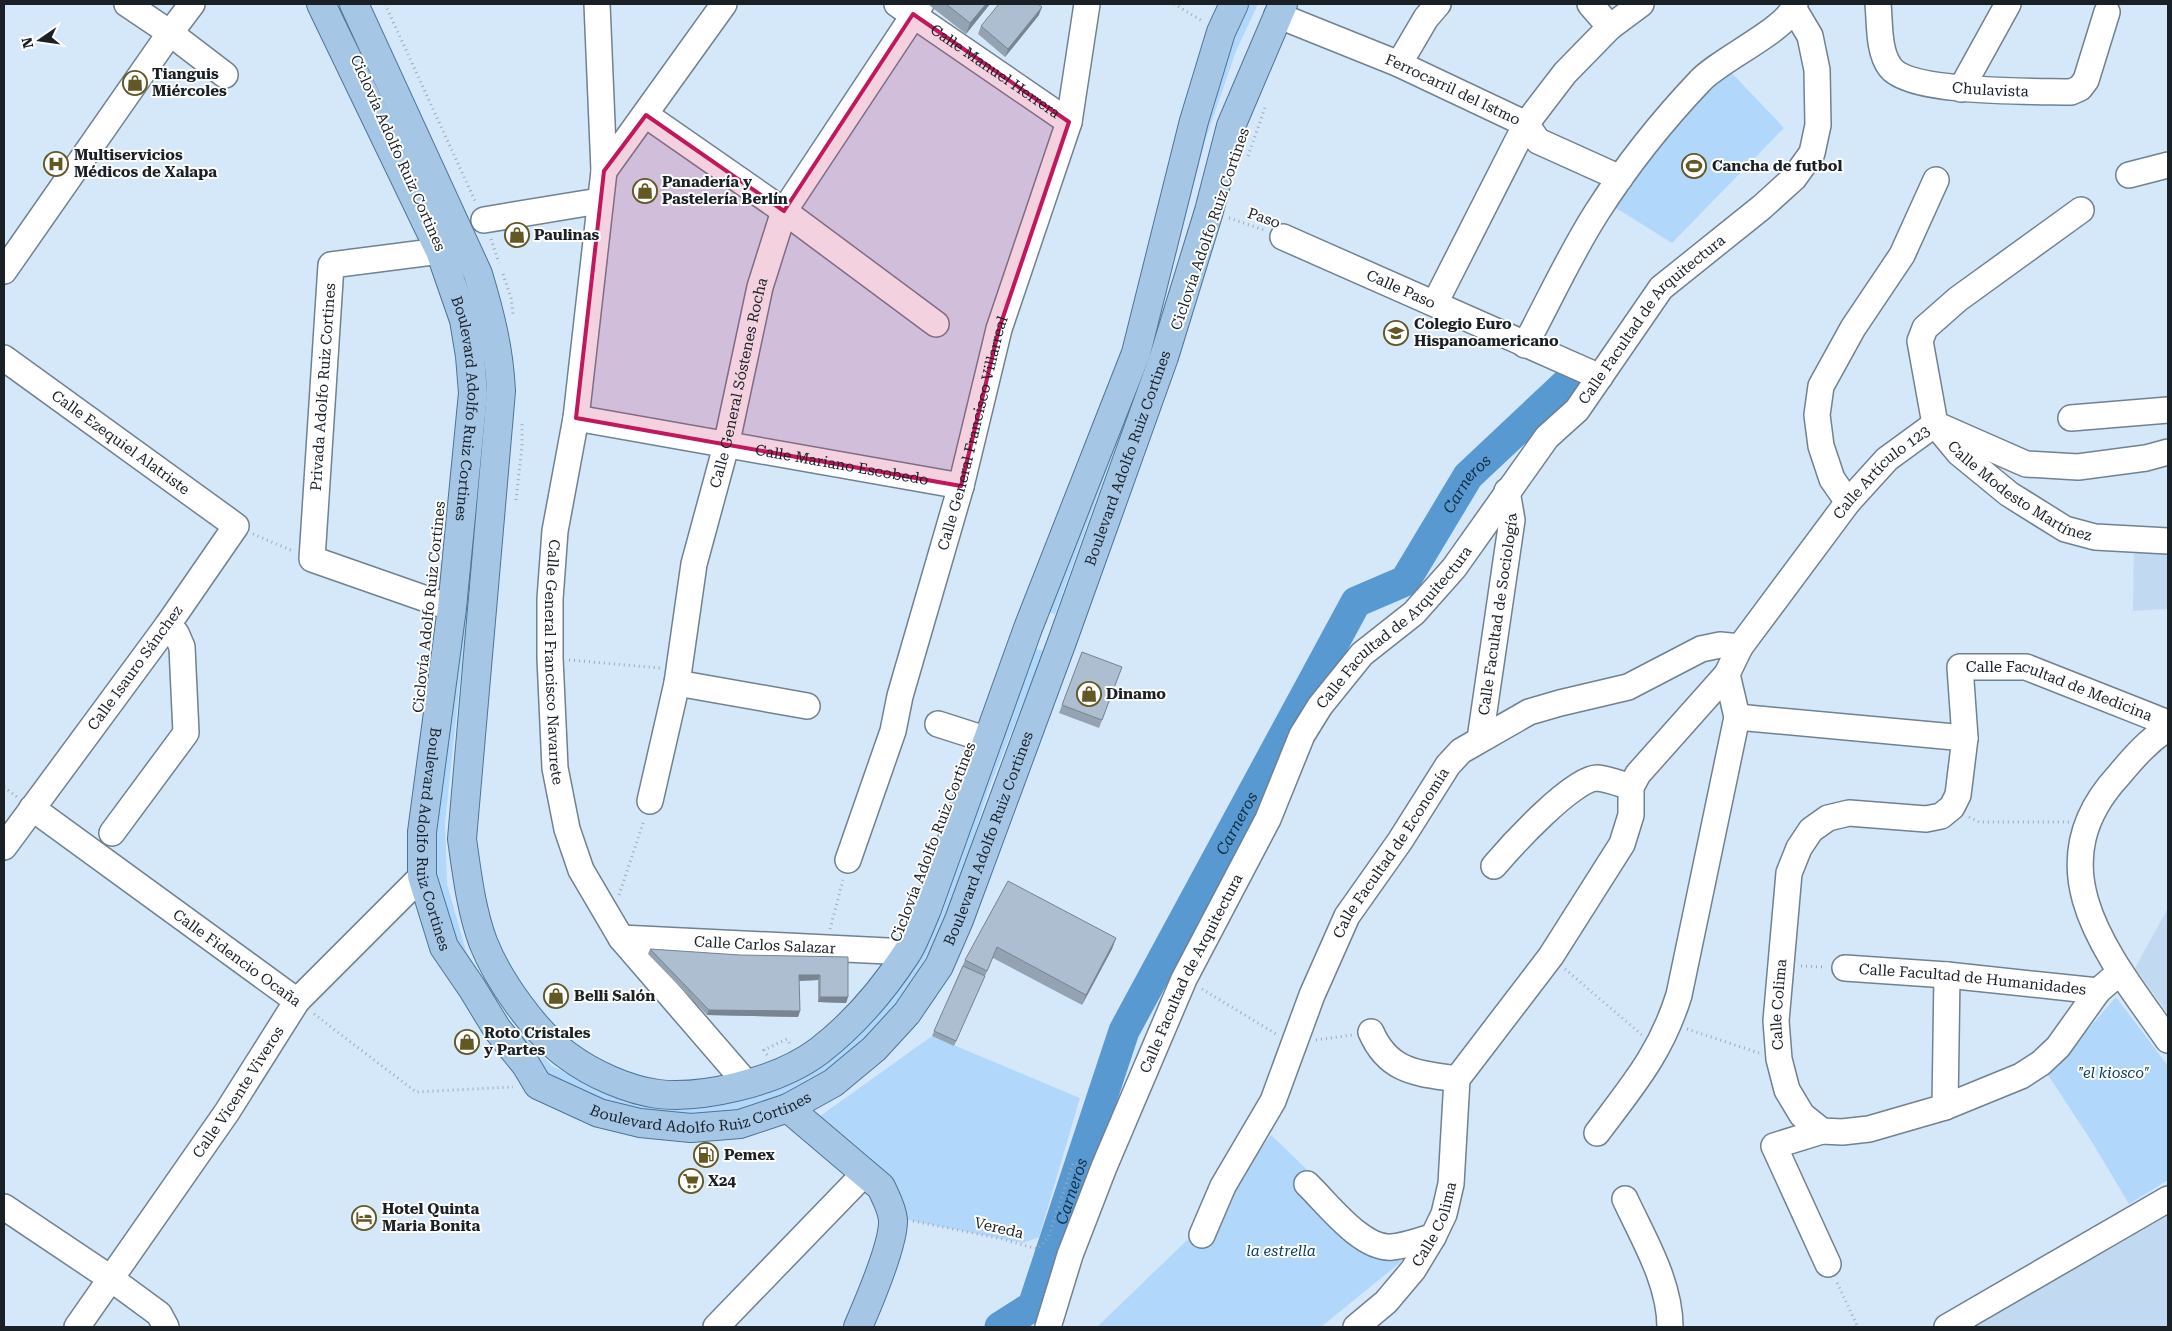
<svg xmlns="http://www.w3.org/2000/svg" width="2172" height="1331" viewBox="0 0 2172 1331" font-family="'Roboto Serif',serif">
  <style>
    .built { fill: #c2daf1 }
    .green { fill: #b1d7fa }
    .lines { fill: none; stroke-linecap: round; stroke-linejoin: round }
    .river { stroke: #5899d1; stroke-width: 31 }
    .minor-casing { stroke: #708190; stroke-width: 28 }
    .major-casing { stroke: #4d7496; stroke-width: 30 }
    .path { stroke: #9baab8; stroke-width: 3; stroke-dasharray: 1 4; stroke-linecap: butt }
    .minor { stroke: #fff; stroke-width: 25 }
    .major { stroke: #a5c7e5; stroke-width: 28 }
    .wall { fill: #94a3b2 }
    .shaded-wall { fill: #788591 }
    .building { fill: #acbecf; stroke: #788591 }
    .marked { fill: #c2185b; fill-opacity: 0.2; stroke: #c2185b; stroke-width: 4; stroke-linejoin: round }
    .labels { text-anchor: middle; stroke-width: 4; stroke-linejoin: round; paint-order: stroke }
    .street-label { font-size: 15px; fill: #192026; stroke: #fff }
    .poi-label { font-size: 15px; font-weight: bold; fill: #192026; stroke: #fff; text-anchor: start }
    .park-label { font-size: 15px; font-style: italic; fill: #0c3f64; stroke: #fff }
    .water-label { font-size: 16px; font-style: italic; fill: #102d44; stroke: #fff }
  </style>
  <rect width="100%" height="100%" fill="#d5e8fa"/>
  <path class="built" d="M2134 547 2168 548V609L2133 611Z
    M2168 908V1014L2135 968Z
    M2168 1203V1327H1968Z"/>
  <path class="green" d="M1248 4H1258L1236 51 1205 141 1155 336 1055 614 1045 611 1227 50Z
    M1726 67 1784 128 1672 243 1608 203Z
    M460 575 471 576 445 823 447 884 466 951 507 1019 552 1066 607 1093 730 1100 773 1090 827 1060 863 1026 1032 648 1044 651 988 791 950 914 909 987 870 1033 834 1068 778 1099 732 1112 657 1115 602 1103 546 1074 458 955 437 888 436 823Z
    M2116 997 2168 1066V1180L2129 1204 2092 1142 2048 1075Z
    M932 1036 1080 1098 1039 1237 1023 1243 904 1219 893 1186 877 1165 816 1119Z
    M1271 1135 1402 1261 1321 1327H1097L1210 1218Z"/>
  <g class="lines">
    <path class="river" id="s1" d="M1000 1327 1033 1306 1124 1031 1356 602 1405 581 1468 476 1568 382"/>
    <defs>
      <g id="minor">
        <path d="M127 4 170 33 225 75"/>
        <path id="s2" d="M597 4 604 171 576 418 555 531 550 599V658L555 768 567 829 581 870 621 938 747 1084"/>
        <path id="s3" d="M897 4 1069 122"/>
        <path d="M1590 4 1610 27"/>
        <path id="s4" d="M1878 4C1880 23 1878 51 1890 67 1909 94 2036 91 2071 92L2080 88 2086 80 2107 12"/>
        <path id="s5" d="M1277 15 1399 64 1526 124 1538 141 1620 178"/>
        <path d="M1399 64 1426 18 1438 4"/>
        <path d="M1961 89 2008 4"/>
        <path d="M646 115 784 211 936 324"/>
        <path d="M604 171 724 4"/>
        <path d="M2129 175 2168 165"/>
        <path id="s6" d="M2081 210 1958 299 1925 328 1920 341 1935 424 1959 453 2009 494 2065 529 2095 537 2168 541"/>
        <path d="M484 220 599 201"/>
        <path id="s7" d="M1283 237 1600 377"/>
        <path d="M440 251 331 265 312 559 452 608"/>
        <path d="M4 271 170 33 192 4"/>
        <path d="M1435 303 1526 124 1565 73 1610 27 1641 4"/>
        <path d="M1525 345C1549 301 1570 254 1597 212 1627 165 1661 122 1700 81 1720 59 1789 29 1795 4"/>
        <path id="s8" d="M4 358 236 526 167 626 4 847"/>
        <path id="s9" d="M576 418 961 486"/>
        <path d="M2071 418 2168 410"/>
        <path d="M1848 502 1832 479 1821 446 1817 415 1821 386 1853 328 1902 255 1936 180"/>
        <path d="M677 683 807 706"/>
        <path d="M1737 717 1965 738"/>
        <path d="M938 724 988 740"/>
        <path d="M2168 728C2148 741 2134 757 2119 775 2032 869 2110 957 2168 1040"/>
        <path id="s10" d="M1480 739 1512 520 1507 491"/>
        <path id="s11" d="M650 801 677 683 694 564 726 446 760 287 784 211 921 4"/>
        <path d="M32 808 297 1001"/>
        <path d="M112 833 186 733 182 647 176 633 167 626"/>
        <path id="s12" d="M848 860 893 731 900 696 961 486 999 329 1069 122 1087 4"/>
        <path d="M1494 866C1511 846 1573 778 1597 778 1608 779 1621 784 1631 787"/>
        <path id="s13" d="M621 938 908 952"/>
        <path id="s14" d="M1845 968 1947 975 2098 991"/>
        <path id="s15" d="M2120 972 2098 991 2058 1047 2041 1063 2021 1076 1945 1107 1869 1129 1842 1132 1822 1131 1802 1115 1787 1090 1779 1059 1776 1021 1789 873 1799 848 1811 830 1828 818 1849 813 1926 819 1941 816 1952 807 1958 795 1965 738 1960 667H2026L2168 723"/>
        <path d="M1371 1032C1389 1073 1418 1073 1457 1079"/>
        <path d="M1945 1107 1947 975"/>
        <path d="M1822 1131 1774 1146 1828 1264"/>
        <path d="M1597 1133C1633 1085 1661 1053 1679 995L1737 717 1727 674"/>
        <path d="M1307 1184C1327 1203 1362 1250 1392 1247 1405 1246 1420 1240 1433 1237"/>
        <path d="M1625 1199C1643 1238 1670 1282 1670 1327"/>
        <path d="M4 1207 110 1278 159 1314 166 1327"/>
        <path id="s16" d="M1202 1235 1223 1186 1273 1101 1312 995 1347 916 1400 841 1448 765 1461 751 1529 712 1560 703 1628 687 1701 649 1720 645 1740 647"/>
        <path id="s17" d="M77 1327 227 1112 297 1001 422 876"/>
        <path d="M716 1327 865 1173"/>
        <path id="s18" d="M1048 1327 1070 1255 1104 1167 1184 979 1268 819 1302 735 1320 706 1362 654 1414 613 1454 568 1547 437 1577 410 1661 288 1762 207 1794 178 1812 153 1818 125 1817 70 1810 36 1794 9"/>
        <path id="s19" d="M1356 1327 1386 1302 1413 1270 1433 1237 1444 1214 1451 1184 1457 1079 1551 956 1622 844 1631 815V787L1638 774 1727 674 1740 647 1848 502 1887 459 1935 424 2026 464 2078 467 2146 458 2168 452"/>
        <path d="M1947 1327 2168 1199"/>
      </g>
      <g id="major">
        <path id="s20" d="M321 4 440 251 464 320 470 356 473 393 452 608 422 832V876L444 947 472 988 497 1029 526 1065 538 1085 599 1113 640 1123 691 1128 740 1124 788 1108 833 1083 874 1049 907 1013 939 966 959 920 1063 639 1164 357 1209 211 1231 126 1283 4"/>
        <path d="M354 4 478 274C490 314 499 349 501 391L462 839C467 874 471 909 483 942 498 980 535 1033 568 1056 592 1074 628 1090 658 1094 684 1097 711 1093 736 1087 765 1080 795 1069 819 1051 854 1024 883 990 907 953 915 940 921 923 927 909L1028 628 1136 353 1194 121 1221 32 1234 4"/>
        <path d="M788 1108 881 1187C886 1198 892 1208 893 1220 894 1244 868 1304 858 1327"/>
      </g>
    </defs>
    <use href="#minor" class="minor-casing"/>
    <use href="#major" class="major-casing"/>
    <path class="path" d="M385 4 476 203
      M1174 4 1204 22
      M1248 156 1266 105
      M1229 218 1264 230
      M491 239 499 263
      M503 274 511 298 513 314
      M516 500 522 446V424
      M253 534 293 551
      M569 660 660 668
      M4 787 17 797
      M1969 817 1979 822H2069
      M619 895 644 820
      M830 929 843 880
      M1801 966 1825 967
      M1565 969 1642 1035
      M1202 989 1276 1034
      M314 1014 416 1092 513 1087
      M1687 1029 1759 1053
      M1316 1040 1352 1035
      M767 1055 764 1050 787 1039 790 1044
      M913 1221 1002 1239 1037 1249 1048 1238 1073 1163 1083 1164
      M1837 1283 1858 1327"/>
    <use href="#minor" class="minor"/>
    <use href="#major" class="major"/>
  </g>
  <path class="wall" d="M930 4H990L966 34 929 5Z
    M1039 15 1005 57 978 34 981 26Z
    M1082 652 1122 667 1099 728 1059 713Z
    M1008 881 1116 938 1112 949 1082 1005 993 958 954 1046 932 1036 965 960Z
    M650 949 740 955 848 957V997L846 1003 818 1002V980L799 981 800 1011 798 1017 707 1015 648 954Z"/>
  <path class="shaded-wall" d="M986 4H990L966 34 970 23Z
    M1042 7 1039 15 1005 57 1008 49Z
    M1116 938 1112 949 1082 1005 1086 995Z
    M799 975H820L818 980 797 981Z
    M820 997H848L846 1003 818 1002Z
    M709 1010 800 1011 798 1017 707 1015Z"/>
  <path class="building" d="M946 4H986L970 23Z
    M999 4H1038L1042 7 1008 49 981 26Z
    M1082 652 1122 667 1102 720 1062 705Z
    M1008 881 1116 938 1086 995 997 947 987 971 965 960Z
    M650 949 740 955 848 957V997H820V975H799L800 1011 709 1010Z
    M963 966 985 976 956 1041 934 1031Z"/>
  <path class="marked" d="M913 14 1069 122 999 329 961 486 576 418 604 171 646 115 784 211Z"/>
  <defs>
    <symbol id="shop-ring" viewBox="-11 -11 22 22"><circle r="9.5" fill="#fff" stroke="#635724" stroke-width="1.5"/><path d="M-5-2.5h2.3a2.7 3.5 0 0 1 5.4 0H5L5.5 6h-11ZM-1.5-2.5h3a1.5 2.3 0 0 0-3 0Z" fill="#635724"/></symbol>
    <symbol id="hospital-ring" viewBox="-11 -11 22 22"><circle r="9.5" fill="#fff" stroke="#635724" stroke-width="1.5"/><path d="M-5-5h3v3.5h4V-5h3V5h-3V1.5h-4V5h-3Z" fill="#635724"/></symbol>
    <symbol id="stadium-ring" viewBox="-11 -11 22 22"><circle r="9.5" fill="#fff" stroke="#635724" stroke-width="1.5"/><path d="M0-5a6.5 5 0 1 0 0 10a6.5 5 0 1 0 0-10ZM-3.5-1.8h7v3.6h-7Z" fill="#635724"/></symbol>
    <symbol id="school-ring" viewBox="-11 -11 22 22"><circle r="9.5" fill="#fff" stroke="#635724" stroke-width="1.5"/><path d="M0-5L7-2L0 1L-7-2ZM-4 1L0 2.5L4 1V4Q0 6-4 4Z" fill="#635724"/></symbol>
    <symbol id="fuel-ring" viewBox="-11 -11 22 22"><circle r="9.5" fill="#fff" stroke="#635724" stroke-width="1.5"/><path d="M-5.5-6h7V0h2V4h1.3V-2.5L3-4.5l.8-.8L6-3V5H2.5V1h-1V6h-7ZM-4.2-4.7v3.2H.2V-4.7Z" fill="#635724"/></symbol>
    <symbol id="supermarket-ring" viewBox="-11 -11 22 22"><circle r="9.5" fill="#fff" stroke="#635724" stroke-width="1.5"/><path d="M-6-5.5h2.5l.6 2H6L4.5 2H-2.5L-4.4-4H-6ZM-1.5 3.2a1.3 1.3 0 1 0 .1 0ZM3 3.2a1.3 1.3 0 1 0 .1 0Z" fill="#635724"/></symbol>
    <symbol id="hotel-ring" viewBox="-11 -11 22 22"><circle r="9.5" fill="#fff" stroke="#635724" stroke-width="1.5"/><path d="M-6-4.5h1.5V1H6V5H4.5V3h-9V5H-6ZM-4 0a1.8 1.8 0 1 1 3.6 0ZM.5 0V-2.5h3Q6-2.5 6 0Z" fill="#635724"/></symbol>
  </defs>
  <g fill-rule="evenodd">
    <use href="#shop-ring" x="121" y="69" width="28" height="28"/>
    <use href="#hospital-ring" x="42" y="150" width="28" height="28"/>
    <use href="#stadium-ring" x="1680" y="152" width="28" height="28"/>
    <use href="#shop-ring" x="631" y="177" width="28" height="28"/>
    <use href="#shop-ring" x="503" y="221" width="28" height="28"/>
    <use href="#school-ring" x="1382" y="319" width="28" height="28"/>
    <use href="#shop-ring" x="1075" y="680" width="28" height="28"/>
    <use href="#shop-ring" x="542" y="982" width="28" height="28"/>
    <use href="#shop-ring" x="453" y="1028" width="28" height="28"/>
    <use href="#fuel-ring" x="692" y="1141" width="28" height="28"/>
    <use href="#supermarket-ring" x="677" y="1167" width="28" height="28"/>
    <use href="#hotel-ring" x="350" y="1204" width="28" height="28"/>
  </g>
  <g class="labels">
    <g class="street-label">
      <text dy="5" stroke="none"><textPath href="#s3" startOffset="119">Calle Manuel Herrera</textPath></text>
      <text dy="5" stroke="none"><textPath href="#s4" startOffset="170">Chulavista</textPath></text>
      <text dy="5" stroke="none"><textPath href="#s5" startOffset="191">Ferrocarril del Istmo</textPath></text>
      <text transform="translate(398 153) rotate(66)" y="5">Ciclovía Adolfo Ruiz Cortines</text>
      <text transform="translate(1264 218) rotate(19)" y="5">Paso</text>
      <text transform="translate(1210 229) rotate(-71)" y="5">Ciclovía Adolfo Ruiz Cortines</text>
      <text dy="5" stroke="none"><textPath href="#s7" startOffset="129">Calle Paso</textPath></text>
      <text dy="5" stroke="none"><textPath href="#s18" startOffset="1192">Calle Facultad de Arquitectura</textPath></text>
      <text dy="5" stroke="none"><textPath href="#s11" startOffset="428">Calle General Sóstenes Rocha</textPath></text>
      <text transform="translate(323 387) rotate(-86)" y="5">Privada Adolfo Ruiz Cortines</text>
      <text dy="5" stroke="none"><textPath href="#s20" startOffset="436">Boulevard Adolfo Ruiz Cortines</textPath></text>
      <text dy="5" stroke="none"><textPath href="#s12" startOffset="445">Calle General Francisco Villarreal</textPath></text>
      <text dy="5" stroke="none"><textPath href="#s8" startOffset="144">Calle Ezequiel Alatriste</textPath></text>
      <text dy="5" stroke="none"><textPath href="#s20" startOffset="2161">Boulevard Adolfo Ruiz Cortines</textPath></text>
      <text dy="5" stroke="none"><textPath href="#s9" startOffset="270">Calle Mariano Escobedo</textPath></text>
      <text dy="5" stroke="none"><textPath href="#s19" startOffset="1031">Calle Artículo 123</textPath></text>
      <text dy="5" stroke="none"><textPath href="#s6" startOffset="404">Calle Modesto Martínez</textPath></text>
      <text transform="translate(429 607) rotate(-84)" y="5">Ciclovía Adolfo Ruiz Cortines</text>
      <text dy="5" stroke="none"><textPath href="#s10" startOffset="126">Calle Facultad de Sociología</textPath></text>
      <text dy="5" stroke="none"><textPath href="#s18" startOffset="788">Calle Facultad de Arquitectura</textPath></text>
      <text dy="5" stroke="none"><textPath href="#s2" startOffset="662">Calle General Francisco Navarrete</textPath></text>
      <text transform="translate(135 668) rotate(-54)" y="5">Calle Isauro Sánchez</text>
      <text dy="5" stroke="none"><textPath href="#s15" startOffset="1070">Calle Facultad de Medicina</textPath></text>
      <text dy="5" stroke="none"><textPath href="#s20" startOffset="871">Boulevard Adolfo Ruiz Cortines</textPath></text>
      <text dy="5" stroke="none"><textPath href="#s20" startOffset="1756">Boulevard Adolfo Ruiz Cortines</textPath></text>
      <text transform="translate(933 842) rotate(-69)" y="5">Ciclovía Adolfo Ruiz Cortines</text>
      <text dy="5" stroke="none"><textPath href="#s16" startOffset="428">Calle Facultad de Economía</textPath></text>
      <text dy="5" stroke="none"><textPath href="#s13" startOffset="144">Calle Carlos Salazar</textPath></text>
      <text transform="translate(237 958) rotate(36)" y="5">Calle Fidencio Ocaña</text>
      <text dy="5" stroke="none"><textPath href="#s18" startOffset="382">Calle Facultad de Arquitectura</textPath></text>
      <text dy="5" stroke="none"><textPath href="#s14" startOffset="128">Calle Facultad de Humanidades</textPath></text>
      <text dy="5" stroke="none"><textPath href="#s15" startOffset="495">Calle Colima</textPath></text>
      <text dy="5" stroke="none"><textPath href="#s17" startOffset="285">Calle Vicente Viveros</textPath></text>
      <text dy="5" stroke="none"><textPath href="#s20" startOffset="1320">Boulevard Adolfo Ruiz Cortines</textPath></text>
      <text dy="5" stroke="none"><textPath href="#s19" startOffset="132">Calle Colima</textPath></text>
      <text transform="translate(999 1228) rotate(13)" y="5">Vereda</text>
    </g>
    <g class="poi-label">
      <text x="152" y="79">Tianguis<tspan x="152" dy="17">Miércoles</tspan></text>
      <text x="74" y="160">Multiservicios<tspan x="74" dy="17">Médicos de Xalapa</tspan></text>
      <text x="1712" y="171">Cancha de futbol</text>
      <text x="662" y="187">Panadería y<tspan x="662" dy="17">Pastelería Berlín</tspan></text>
      <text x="534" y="240">Paulinas</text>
      <text x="1414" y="329">Colegio Euro<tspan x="1414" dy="17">Hispanoamericano</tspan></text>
      <text x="1106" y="699">Dinamo</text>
      <text x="574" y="1001">Belli Salón</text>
      <text x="484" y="1038">Roto Cristales<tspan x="484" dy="17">y Partes</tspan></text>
      <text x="724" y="1160">Pemex</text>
      <text x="708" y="1186">X24</text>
      <text x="382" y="1214">Hotel Quinta<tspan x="382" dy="17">Maria Bonita</tspan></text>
    </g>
    <g class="park-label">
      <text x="2114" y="1078">"el kiosco"</text>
      <text x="1281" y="1256">la estrella</text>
    </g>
    <g class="water-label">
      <text dy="6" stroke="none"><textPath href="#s1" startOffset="985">Carneros</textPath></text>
      <text dy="6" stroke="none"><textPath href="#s1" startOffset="565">Carneros</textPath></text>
      <text dy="6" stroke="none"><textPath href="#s1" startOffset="160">Carneros</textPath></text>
    </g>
  </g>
  <rect width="2172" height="1331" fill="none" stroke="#192026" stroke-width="10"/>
  <g transform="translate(40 40) rotate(257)" stroke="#ffffff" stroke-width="4" paint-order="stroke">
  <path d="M0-4L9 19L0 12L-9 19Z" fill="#192026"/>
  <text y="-8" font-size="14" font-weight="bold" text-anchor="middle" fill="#192026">N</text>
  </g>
</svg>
